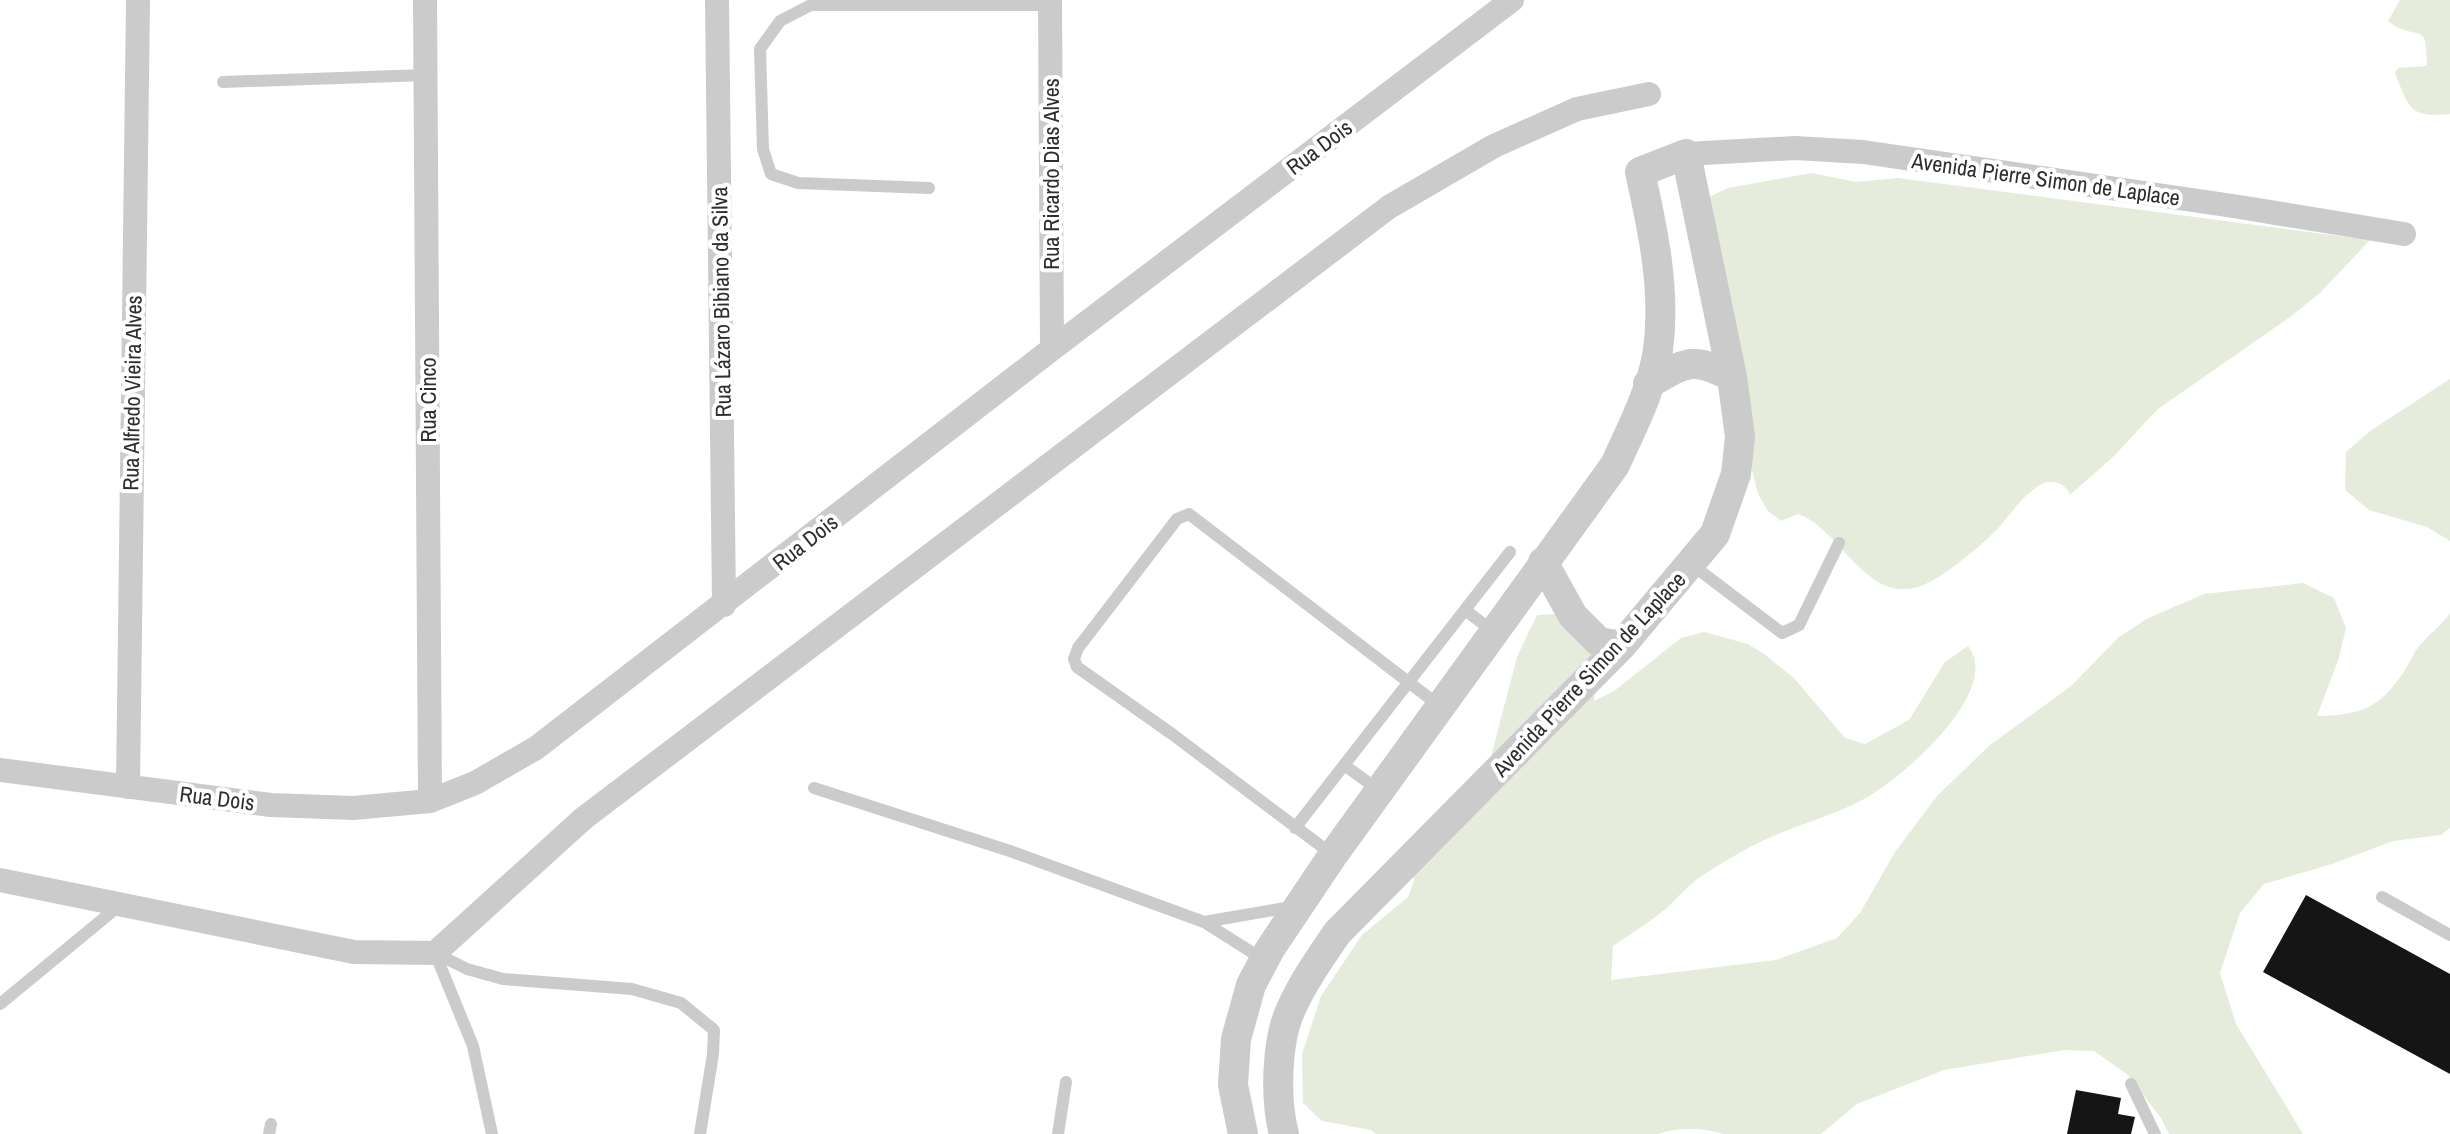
<svg xmlns="http://www.w3.org/2000/svg" width="2450" height="1134" viewBox="0 0 2450 1134" font-family="'Archivo Narrow',sans-serif">
  <style>
    .green { fill: #e6ecdc }
    .building { fill: #151515 }
    .lines { fill: none; stroke-linecap: round; stroke-linejoin: round }
    .service { stroke: #cbcbcb; stroke-width: 12 }
    .minor { stroke: #cbcbcb; stroke-width: 24 }
    .tertiary { stroke: #cbcbcb; stroke-width: 30 }
    .labels { text-anchor: middle; stroke-width: 8; stroke-linejoin: round; paint-order: stroke }
    .street-label { font-size: 22px; fill: #2e2e2e; stroke: #fff }
  </style>
  <rect width="100%" height="100%" fill="#fff"/>
  <path class="green" d="M2400 0H2450V114C2409 118 2409 108 2395 73L2398 68 2427 66C2427 16 2417 44 2388 21Z
    M1812 173 1856 182 1898 178 2370 240 2320 293 2290 317 2158 409 2114 456 2070 495C2066 483 2051 478 2040 485 2024 494 2013 511 2001 525 1986 542 1940 581 1918 587 1865 603 1841 529 1798 514L1781 521 1768 511 1758 494 1731 387 1709 197 1728 188Z
    M2450 379V541L2427 527 2369 510 2345 490 2346 452 2370 431Z
    M2303 583 2334 598 2346 628 2339 658 2317 716C2359 715 2378 710 2403 673 2409 664 2413 654 2419 646 2429 634 2441 626 2450 613V828L2441 835 2393 841 2332 864 2264 884 2240 913 2220 973 2236 1024 2303 1134H2169L2161 1118 2128 1075 2094 1051 2065 1050 1944 1070 1857 1104 1821 1134H1723C1706 1128 1677 1127 1659 1134H1376L1371 1130 1322 1121 1303 1103 1302 1054 1321 996 1362 935 1408 897 1414 881 1411 863 1489 764 1517 657 1537 615 1557 614 1589 639 1597 671 1594 701 1614 691 1681 638 1704 632 1748 644 1764 654 1794 678 1845 738 1865 744 1909 720 1945 662 1968 646C2004 691 1900 780 1864 799 1825 820 1779 829 1741 852 1724 862 1704 873 1690 885 1682 892 1675 900 1668 907 1651 921 1632 933 1613 946L1611 980 1776 960 1837 938 1860 913 1895 852 1937 796 1990 745 2071 686 2119 637 2148 618 2204 594Z"/>
  <path class="building" d="M2306 895 2450 974V1074L2263 972Z
    M2076 1090 2121 1098 2118 1114 2135 1117 2131 1134H2067Z"/>
  <g class="lines">
    <path class="service" d="M223 82 425 75
      M929 188 798 183 771 174 763 149 760 49 780 21 811 5H1050
      M1691 564 1782 633 1799 625 1839 543
      M1465 610 1494 632
      M1344 765 1380 791
      M814 788 1010 851 1204 922 1264 960
      M1295 828 1510 552
      M1333 855 1172 734 1077 667 1074 659 1078 648 1177 519 1189 514 1441 707
      M2382 897 2450 935
      M1204 922 1291 907
      M435 953 467 969 503 979 632 989 681 1003 714 1030 713 1054 700 1134
      M435 953 473 1046 492 1134
      M0 1004 120 905
      M2131 1084 2155 1134
      M269 1134 271 1124
      M1058 1134 1066 1082"/>
    <path class="minor" d="M425 0 430 801
      M717 0 724 605
      M1050 0 1052 349
      M1686 154 1795 148 1863 152 2233 206 2404 234
      M0 770 271 805 353 808 430 801 475 783 536 748 1052 349 1512 0
      M128 787 138 0
      M0 880 354 952 435 953 584 818 1389 207 1494 146 1577 109 1649 94"/>
    <path class="tertiary" d="M1648 384C1686 363 1691 355 1732 377
      M1543 562 1573 616 1599 642 1621 646
      M1243 1134 1233 1085 1236 1039 1251 985 1270 949 1333 855 1615 465C1631 429 1652 390 1658 350 1666 291 1653 230 1640 172L1686 154 1732 377 1740 437 1736 474 1715 534 1621 646 1337 933C1320 958 1303 982 1291 1009 1276 1041 1275 1100 1284 1134"/>
  </g>
  <g class="labels">
    <g class="street-label">
      <text transform="translate(1319 147) rotate(-37)" y="8">Rua Dois</text>
      <text transform="translate(1051 174) rotate(-90)" y="8">Rua Ricardo Dias Alves</text>
      <text transform="translate(2046 179) rotate(8)" y="8">Avenida Pierre Simon de Laplace</text>
      <text transform="translate(721 302) rotate(-91)" y="8">Rua Lázaro Bibiano da Silva</text>
      <text transform="translate(132 393) rotate(-89)" y="8">Rua Alfredo Vieira Alves</text>
      <text transform="translate(428 400) rotate(-90)" y="8">Rua Cinco</text>
      <text transform="translate(805 542) rotate(-38)" y="8">Rua Dois</text>
      <text transform="translate(1589 674) rotate(-47)" y="8">Avenida Pierre Simon de Laplace</text>
      <text transform="translate(217 798) rotate(7)" y="8">Rua Dois</text>
    </g>
  </g>
</svg>
